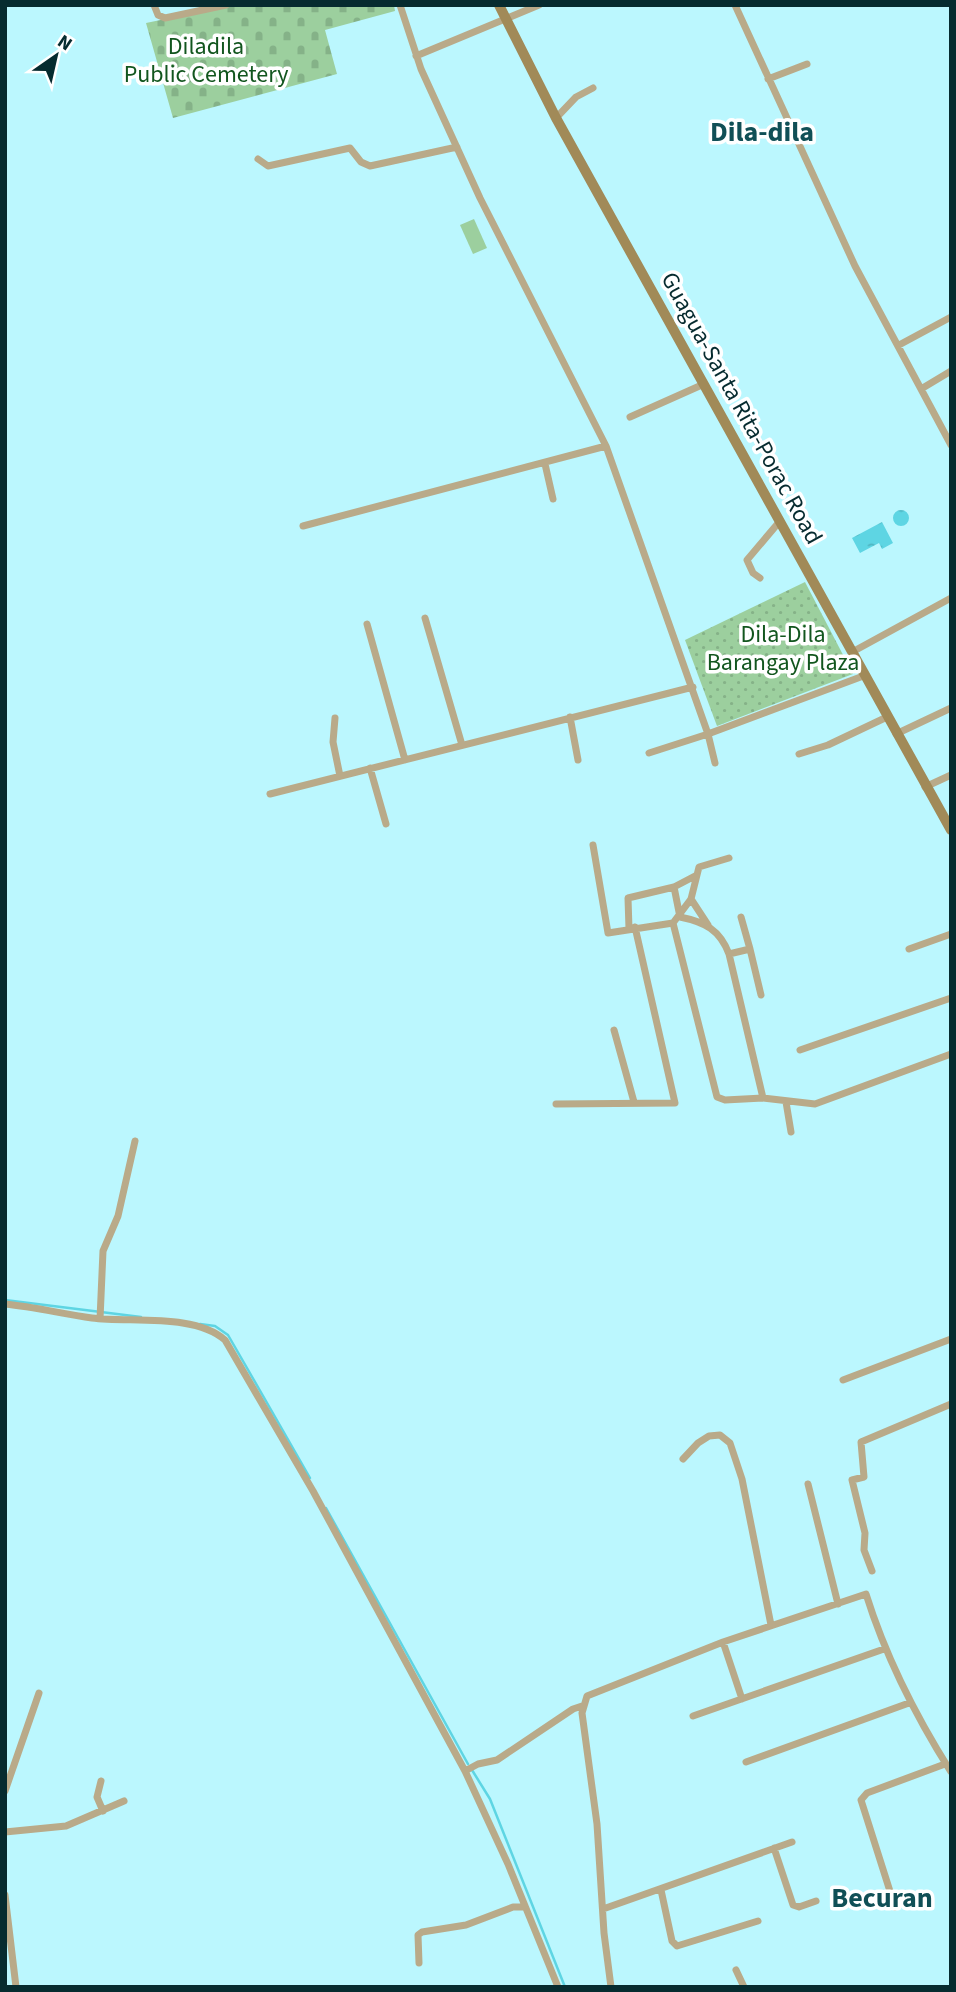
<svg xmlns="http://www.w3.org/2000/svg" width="956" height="1992" viewBox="0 0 956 1992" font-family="'Source Sans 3',sans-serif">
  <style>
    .green { fill: url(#green-dots) }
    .cemetery { fill: url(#cemetery-stones) }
    .pitch { fill: #9ccf9e }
    .water { fill: url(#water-ripples) }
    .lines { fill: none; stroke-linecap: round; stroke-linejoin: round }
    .stream { stroke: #5ed5e3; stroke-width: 2.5 }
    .minor { stroke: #b9aa89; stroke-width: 7 }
    .secondary { stroke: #a18a58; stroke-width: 10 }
    .labels { text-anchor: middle; stroke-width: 7; stroke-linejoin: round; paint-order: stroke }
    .park-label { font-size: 24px; fill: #12561e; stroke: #fff }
    .street-label { font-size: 24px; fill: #062b2f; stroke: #fff }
    .quarter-label { font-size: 28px; font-weight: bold; fill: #104f56; stroke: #fff }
  </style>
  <defs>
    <pattern id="green-dots" width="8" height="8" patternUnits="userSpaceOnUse" patternTransform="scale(1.75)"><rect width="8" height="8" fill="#9ccf9e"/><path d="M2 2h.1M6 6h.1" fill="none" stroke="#85b288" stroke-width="1.8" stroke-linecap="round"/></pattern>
    <pattern id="cemetery-stones" width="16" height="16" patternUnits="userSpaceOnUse" patternTransform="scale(1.75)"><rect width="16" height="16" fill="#9ccf9e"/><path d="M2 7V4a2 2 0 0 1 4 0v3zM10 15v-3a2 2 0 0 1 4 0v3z" fill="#85b288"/></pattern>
    <pattern id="water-ripples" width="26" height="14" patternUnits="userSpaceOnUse" patternTransform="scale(1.75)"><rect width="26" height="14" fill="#5ed5e3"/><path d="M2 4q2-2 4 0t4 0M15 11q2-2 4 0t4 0" fill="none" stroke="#50b7c3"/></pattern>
  </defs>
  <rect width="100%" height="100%" fill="#bbf7fe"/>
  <path class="green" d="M805 582 853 674 717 726 685 640Z"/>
  <path class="cemetery" d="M233 5H394L395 11 325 30 337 74 173 118 146 23Z"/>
  <path class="pitch" d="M474 219 487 248 473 254 460 225Z"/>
  <path class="water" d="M893 518a8 8 0 1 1 16 0a8 8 0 1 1-16 0Z
    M882 522 893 543 882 549 879 543 860 553 852 538Z"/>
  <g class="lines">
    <path class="stream" d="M5 1300 141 1317
      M200 1324 215 1326 228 1335 310 1478
      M326 1508 468 1764
      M472 1770 490 1799 565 1987"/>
    <path class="minor" d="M154 5 158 15 165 18 226 5
      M400 5 421 69 480 198 606 446 708 734 649 753
      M735 5 855 266 951 445
      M416 56 539 5
      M768 79 807 64
      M556 118 576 97 593 88
      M258 159 268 166 350 148 361 162 370 166 457 147
      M899 345 951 317
      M921 389 951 371
      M630 417 704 384
      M545 464 553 499
      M303 526 606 446
      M760 578 753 573 747 560 780 521
      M425 618 462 745
      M367 624 405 760
      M854 651 951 598
      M570 717 578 760
      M335 718 333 742 340 776
      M896 734 951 708
      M799 754 828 745 887 717
      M715 763 708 734 866 675
      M370 768 386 824
      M925 787 951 775
      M270 794 693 687
      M593 845 608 933 673 923
      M729 858 699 867 691 899 673 923 717 1097 725 1100 763 1098 815 1104 951 1054
      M674 887 680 917C705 922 720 930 729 954L750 949 741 917
      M691 899 708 925
      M629 929 628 898 674 887 695 876
      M750 949 761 995
      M909 949 951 934
      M729 954 763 1098
      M614 1030 634 1102
      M800 1050 951 998
      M786 1102 791 1132
      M556 1104 675 1103 635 927
      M5 1304C35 1307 63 1314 92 1318 130 1323 195 1313 225 1340L313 1491 465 1771 508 1864 558 1987
      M100 1319 103 1251 118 1216 135 1141
      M843 1380 951 1339
      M683 1459 698 1443 709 1436 720 1435 730 1443 742 1479 771 1625
      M808 1484 838 1604
      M872 1571 864 1550 865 1533 852 1480 864 1477 861 1442 951 1404
      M723 1642 742 1699
      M693 1716 884 1649
      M746 1762 909 1703
      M465 1771 478 1764 497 1760 573 1709 582 1706
      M101 1781 97 1797 103 1811
      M5 1791 39 1693
      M5 1832 66 1826 124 1801
      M774 1848 793 1905 799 1907 816 1901
      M661 1890 672 1941 677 1946 758 1921
      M5 1895 16 1987
      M895 1907 861 1800 867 1793 945 1764
      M603 1909 792 1842
      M419 1963 418 1935 422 1932 466 1925 513 1907H525
      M736 1970 744 1987
      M611 1987 604 1933 597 1824 582 1713 587 1696 723 1642 866 1594C886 1658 915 1715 951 1772"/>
    <path class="secondary" d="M499 5 556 118 951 830"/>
  </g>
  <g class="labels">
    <g class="park-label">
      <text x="206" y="54">Diladila<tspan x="206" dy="28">Public Cemetery</tspan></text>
      <text x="783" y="642">Dila-Dila<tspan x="783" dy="28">Barangay Plaza</tspan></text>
    </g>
    <g class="street-label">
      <text transform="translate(742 408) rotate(61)" y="8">Guagua-Santa Rita-Porac Road</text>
    </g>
    <g class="quarter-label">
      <text x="762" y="141">Dila-dila</text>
      <text x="882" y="1907">Becuran</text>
    </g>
  </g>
  <rect width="956" height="1992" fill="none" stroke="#062b2f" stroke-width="14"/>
  <g transform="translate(56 56) rotate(34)" stroke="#ffffff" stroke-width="5" paint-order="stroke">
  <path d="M0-5L12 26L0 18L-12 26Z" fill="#062b2f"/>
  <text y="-10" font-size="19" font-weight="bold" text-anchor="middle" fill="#062b2f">N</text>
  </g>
</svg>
